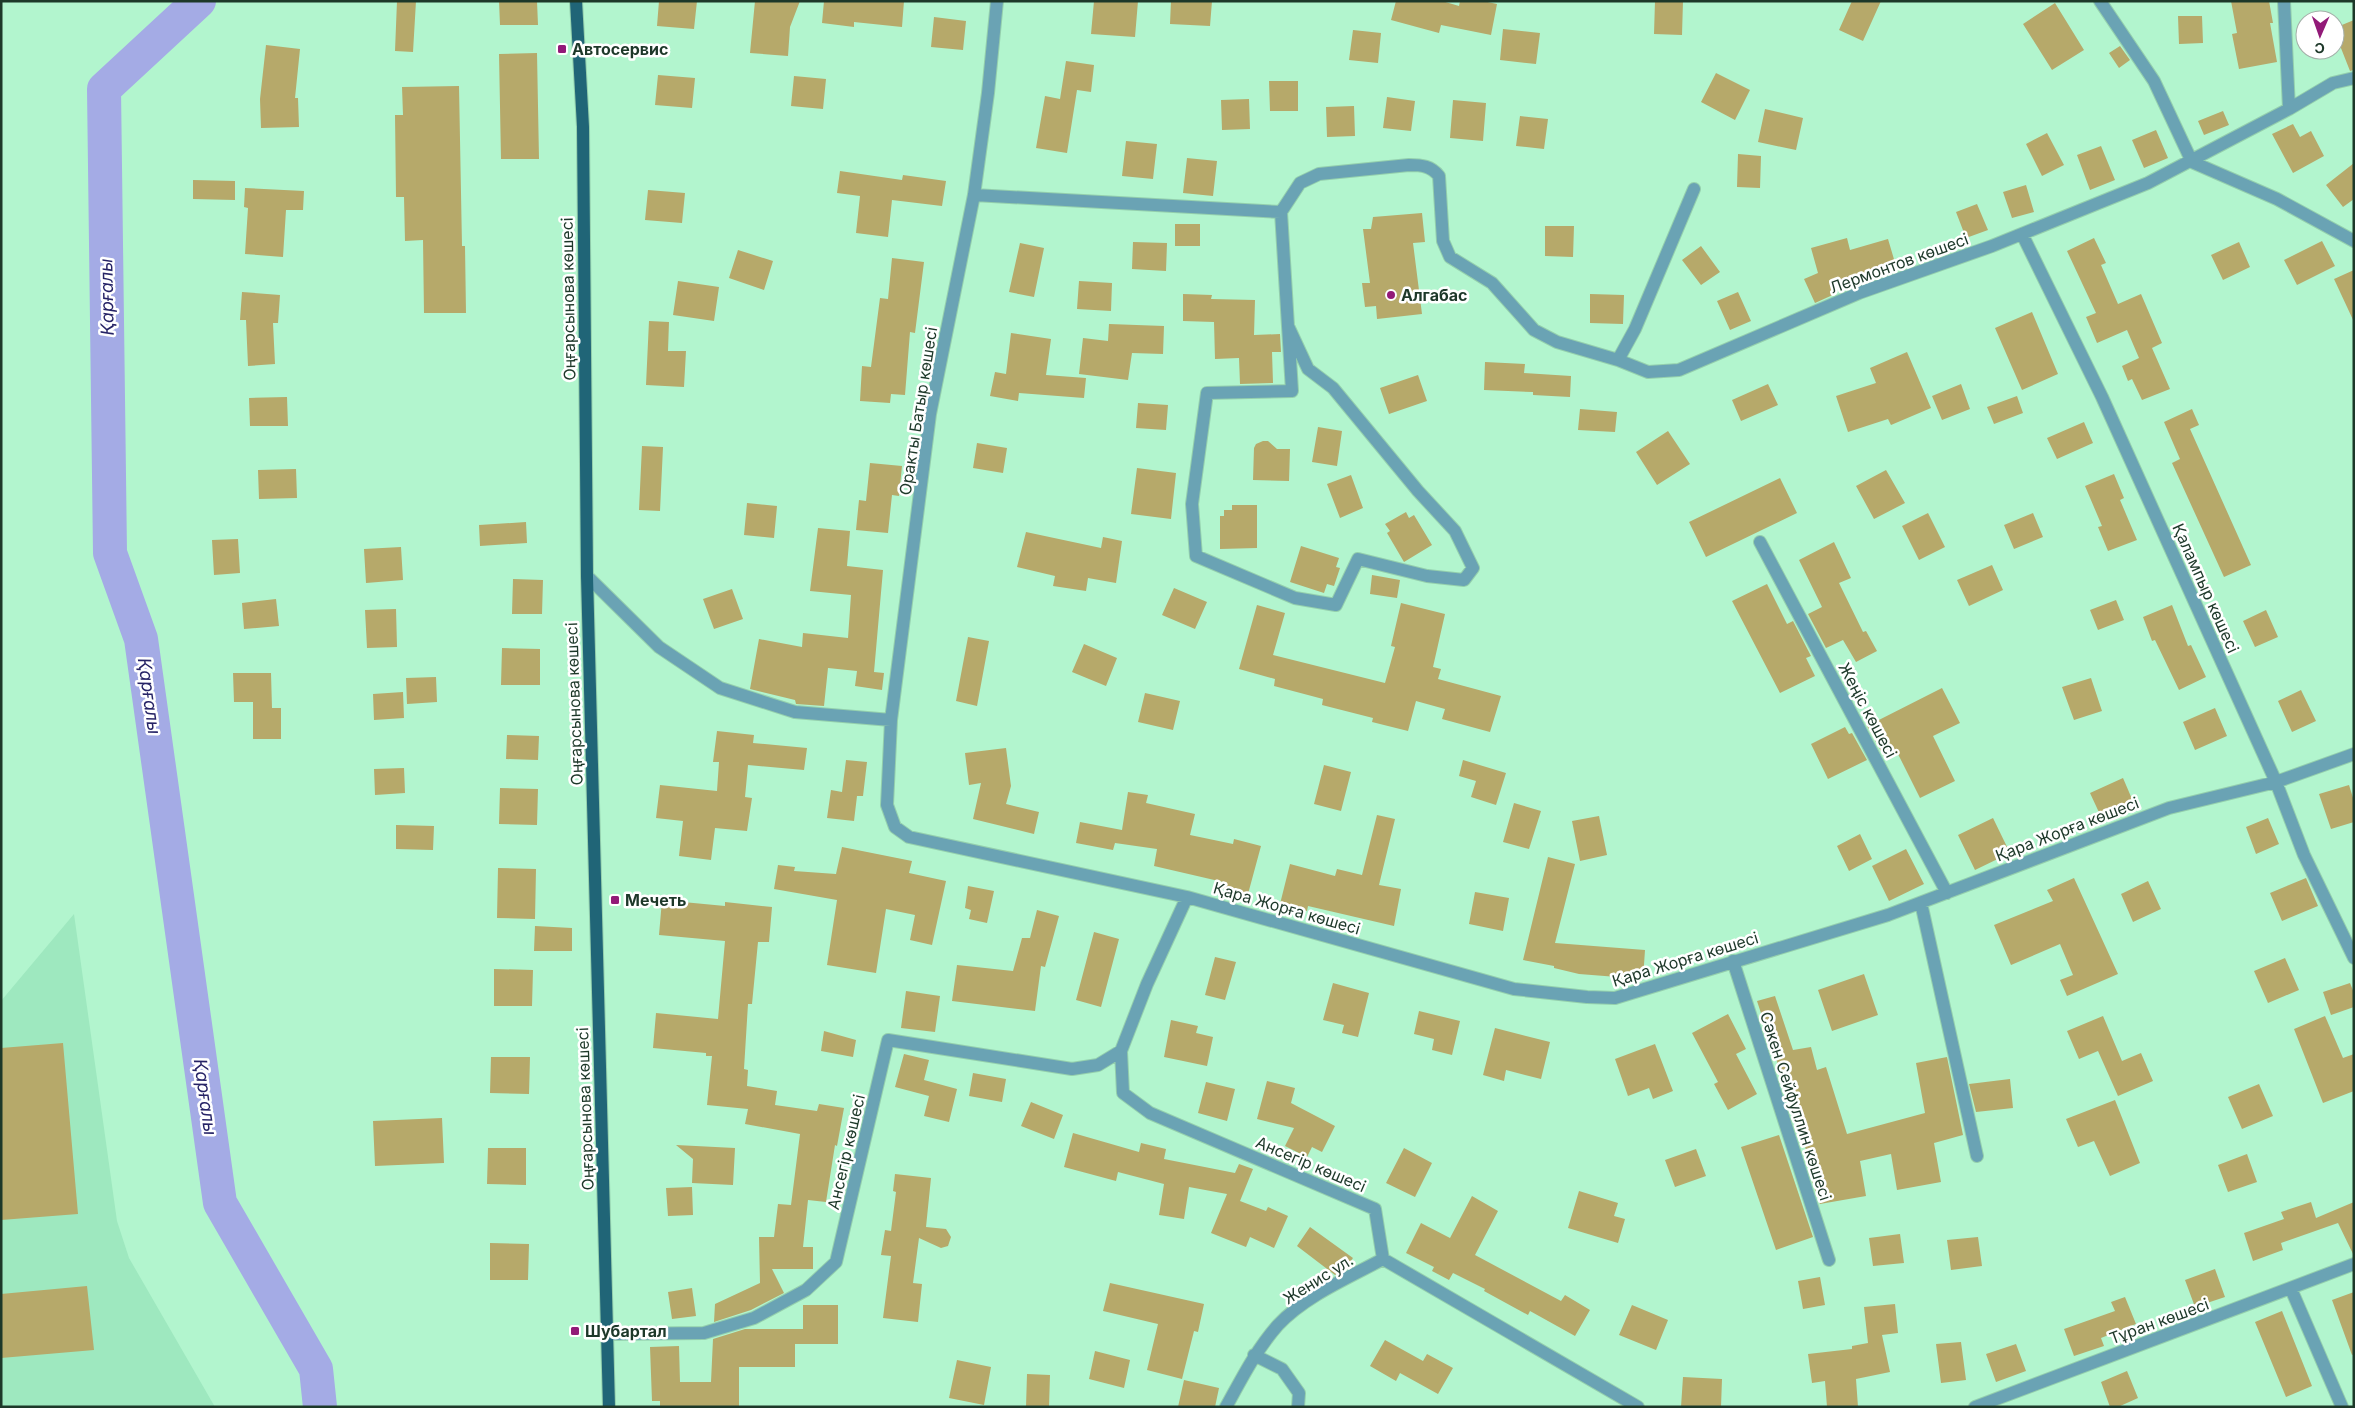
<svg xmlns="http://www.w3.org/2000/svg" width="2355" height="1408" viewBox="0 0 2355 1408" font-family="Inter,sans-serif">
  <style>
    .built { fill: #9ee8bf }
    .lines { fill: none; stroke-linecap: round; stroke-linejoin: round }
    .river { stroke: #a4abe5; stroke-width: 34 }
    .building { fill: #b6a96a }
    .minor-casing { stroke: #94cfad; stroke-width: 14 }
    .major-casing { stroke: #94cfad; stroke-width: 14 }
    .minor { stroke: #6aa3b4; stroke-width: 12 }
    .major { stroke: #206577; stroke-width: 12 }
    .poi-dot { fill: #921a78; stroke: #fff; stroke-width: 2 }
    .labels { text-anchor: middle; stroke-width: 5; stroke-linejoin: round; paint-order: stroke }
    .poi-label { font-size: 16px; font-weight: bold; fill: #1d3829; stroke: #fff; text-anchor: start }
    .street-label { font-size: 16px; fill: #1d3829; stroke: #fff }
    .water-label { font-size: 18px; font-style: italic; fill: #262366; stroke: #fff }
  </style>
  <rect width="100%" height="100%" fill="#b2f5ce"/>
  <path class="built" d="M74 914 117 1221 129 1258 215 1407H1V1001Z"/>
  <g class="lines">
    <path class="river" d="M199 1 104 89 110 553 141 639 220 1203 316 1369 320 1407"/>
  </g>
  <path class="building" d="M397 1H416L413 52 395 51Z
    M499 1H537L538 25H500Z
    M659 1H697L694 29 657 26Z
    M755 1H800L790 27 788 56 750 53Z
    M824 1H904L902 27 854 22V27L822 23Z
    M1094 1H1138L1135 37 1091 34Z
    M1171 1H1212L1210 26 1170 24Z
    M1396 1H1442L1459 6 1460 1H1483L1497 4 1491 35 1441 25 1439 33 1391 20Z
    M1655 1H1683L1682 35 1654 34Z
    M1852 1H1881L1863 41 1839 30Z
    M2231 1H2269L2273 23H2270L2277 62 2239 69 2232 34 2237 33Z
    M2055 3 2084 50 2052 70 2023 24Z
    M2178 16H2202L2203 43 2179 44Z
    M934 17 966 21 963 50 931 47Z
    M2354 20V70L2350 71 2337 38 2341 37 2337 27Z
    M1503 29 1540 33 1536 64 1500 60Z
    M1353 30 1381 33 1378 63 1349 60Z
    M266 45 300 49 295 98H298L299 127 261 128 260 99Z
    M2120 46 2130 60 2119 68 2109 53Z
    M537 53 539 159H501L499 54Z
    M1066 61 1094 65 1091 92 1077 90 1067 153 1036 148 1045 96 1060 99Z
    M1716 73 1750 90 1735 120 1701 102Z
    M658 75 695 78 692 108 655 105Z
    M794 76 826 79 823 109 791 106Z
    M1269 81H1298V111H1270Z
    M459 86 462 246H465L466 313H424L423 240 405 241 404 197H396L395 115H403L402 87Z
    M1387 97 1415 101 1411 131 1383 128Z
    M1249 99 1250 129 1222 130 1221 100Z
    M1453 100 1486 103 1483 141 1450 138Z
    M1354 106 1355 136 1327 137 1326 107Z
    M1765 109 1803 118 1796 150 1758 142Z
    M2223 111 2229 125 2204 135 2198 121Z
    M1520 116 1548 119 1544 149 1516 146Z
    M2293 124 2300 137 2311 131 2324 156 2293 173 2272 134Z
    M2156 130 2168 158 2144 168 2132 140Z
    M2047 133 2064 165 2042 176 2026 144Z
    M1126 141 1157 144 1153 179 1122 176Z
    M2101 146 2115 180 2090 190 2077 155Z
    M1738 154 1761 156 1760 188 1737 187Z
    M1187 158 1217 161 1213 196 1183 193Z
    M2354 163V199L2343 207 2326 185Z
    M840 171 902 180 903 175 946 181 942 206 892 200 888 237 856 233 860 196 837 193Z
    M193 180 235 181V200L193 199Z
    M2026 185 2034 212 2012 218 2003 192Z
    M245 188 304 191 303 210H286L283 257 245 254 248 208 244 207Z
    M648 190 685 193 682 223 645 220Z
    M1977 204 1988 230 1966 238 1956 212Z
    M1422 213 1425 242 1413 243 1422 314 1377 319 1376 306 1365 307 1362 283H1370L1363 229H1371L1373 217Z
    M1175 224H1200V246H1175Z
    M1545 226H1574L1573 257 1545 256Z
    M1847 238 1850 250 1888 239 1896 266 1832 286 1835 294 1815 303 1804 279 1818 273 1811 248Z
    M2094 238 2106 263 2101 265 2118 304 2141 294 2162 343 2152 348 2170 389 2142 400 2132 379 2128 381 2122 366 2139 358 2127 330 2097 343 2086 317 2096 313 2067 251Z
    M2322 241 2335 266 2297 285 2284 260Z
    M1133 242 1167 243 1166 271 1132 269Z
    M2239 242 2250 267 2223 280 2211 255Z
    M1020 243 1044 248 1034 297 1009 292Z
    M1701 246 1720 272 1701 285 1682 260Z
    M738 250 773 261 764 290 729 278Z
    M892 258 924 262 915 333 910 332 905 395 891 394 890 403 860 401 862 366 871 367 880 298 888 299Z
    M2354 270V322L2334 279Z
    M678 281 719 287 714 321 673 315Z
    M1079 281 1112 283 1111 311 1077 309Z
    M242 292 280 295 278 323H273L275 364 248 366 246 320H240Z
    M1738 292 1751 321 1730 330 1717 301Z
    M1183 294 1212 295 1211 299 1255 300 1254 335 1280 334 1281 352H1272L1273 383 1240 384 1239 358 1215 359 1214 322 1183 321Z
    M1590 294 1624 295 1623 324 1590 323Z
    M2032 312 2058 374 2022 390 1995 328Z
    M649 321 669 322 668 351H686L684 387 646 385Z
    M1109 324 1164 326 1163 354 1132 353 1128 380 1079 374 1083 338 1108 341Z
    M1011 333 1051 339 1046 375 1086 378 1084 398 1019 393 1018 401 990 396 995 372 1006 374Z
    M1907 352 1931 408 1891 425 1888 419 1848 432 1836 396 1876 383 1870 368Z
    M1485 362 1525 364 1524 373 1571 376 1570 397 1533 395V392L1484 390Z
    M1418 375 1427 401 1389 414 1380 388Z
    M1768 384 1778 405 1741 421 1732 400Z
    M1961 384 1970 409 1942 420 1932 396Z
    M2017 396 2023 413 1994 424 1987 407Z
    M287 397 288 426H250L249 398Z
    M1138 403 1168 405 1166 430 1136 428Z
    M1580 409 1617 412 1615 432 1578 430Z
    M2192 409 2199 425 2190 429 2251 565 2224 577 2172 463 2180 459 2164 422Z
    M2084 422 2093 443 2057 459 2047 438Z
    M1318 427 1342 431 1337 466 1312 462Z
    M1668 431 1690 464 1657 485 1636 452Z
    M1263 441H1268L1277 449H1290L1289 481 1253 480 1254 448 1256 444Z
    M977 443 1007 448 1003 473 973 468Z
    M642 446 663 447 660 511 639 510Z
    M870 463 902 466 899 496 892 495 888 533 856 530 859 500 866 501Z
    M1137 468 1176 473 1171 519 1131 514Z
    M296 469 297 498 259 499 258 470Z
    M1886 470 1905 503 1874 519 1856 486Z
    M2114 474 2124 498 2120 500 2137 540 2108 551 2098 527 2102 526 2085 486Z
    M1351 475 1363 508 1340 518 1327 484Z
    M1780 478 1797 513 1706 557 1689 522Z
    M747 503 777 506 774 538 744 535Z
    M1232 505H1257V548L1220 549V516H1224V510H1232Z
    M1406 512 1409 518 1414 515 1432 545 1404 562 1387 533 1390 531 1385 524Z
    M1928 513 1945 547 1919 560 1902 526Z
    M2033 513 2043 537 2014 549 2004 525Z
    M526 522 527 543 480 546 479 525Z
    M818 528 850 531 847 566 883 570 874 672 884 673 882 690 855 686 857 671 828 668 824 706 796 704 795 700 750 689 759 639 802 647 803 633 848 638 851 595 810 591Z
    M1026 532 1101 548 1103 537 1122 541 1116 583 1088 578 1086 591 1053 586 1055 576 1017 567Z
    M238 539 240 573 214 575 212 540Z
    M1834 542 1851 578 1839 583 1863 632 1866 631 1877 651 1856 662 1843 640 1826 648 1808 614 1822 607 1799 560Z
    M1301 546 1339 558 1336 567 1340 568 1334 586 1327 584 1324 593 1290 582Z
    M401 547 403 580 366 583 364 549Z
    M1992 565 2003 590 1969 606 1957 580Z
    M1372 575 1400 580 1397 598 1370 594Z
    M513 579 543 580 542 614H512Z
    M1767 584 1787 624 1793 621 1811 656 1806 658 1815 676 1780 693 1732 601Z
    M1174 588 1207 602 1195 629 1162 615Z
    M732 589 743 619 714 629 703 599Z
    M276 599 279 626 244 629 242 603Z
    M2116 600 2124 620 2098 630 2090 610Z
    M1401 603 1445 614 1433 667 1441 669 1438 679 1501 696 1490 732 1442 719 1445 709 1416 701 1408 731 1372 722 1373 718 1322 705 1323 699 1274 686 1275 679 1239 669 1257 605 1285 613 1273 655 1385 683 1395 647 1391 646Z
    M2172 605 2188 646 2191 645 2206 677 2179 690 2155 640 2152 641 2143 617Z
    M396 609 397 647 367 648 365 610Z
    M2266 610 2278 637 2255 647 2243 621Z
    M968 637 989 641 977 706 956 701Z
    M1084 644 1117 658 1106 686 1072 672Z
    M502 648 540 649V685H501Z
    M233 673H271L272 708H281V739H253V702H234Z
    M436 677 437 702 407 704 406 678Z
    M2091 678 2102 711 2074 720 2062 687Z
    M1942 688 1960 723 1933 736 1955 781 1920 798 1898 754 1886 760 1867 726Z
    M2301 690 2316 721 2292 732 2278 701Z
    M403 692 404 718 374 720 373 694Z
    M1145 693 1180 701 1173 730 1138 722Z
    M2215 708 2227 736 2195 750 2183 722Z
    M1845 727 1849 734 1852 733 1867 760 1828 779 1811 744Z
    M717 731 754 735 753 743 807 748 804 770 748 765 745 797 752 798 747 831 715 828 711 860 679 856 683 821 656 818 660 785 717 791 719 762H713Z
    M507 735 539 736 538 760 506 759Z
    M1006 748 1011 786 1006 804 1039 812 1034 834 973 819 981 783 969 785 965 753Z
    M846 760 867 762 863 796H857L854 821 827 818 831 790 842 792Z
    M1463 760 1506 773 1496 805 1471 797 1476 781 1459 776Z
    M1324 765 1351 772 1341 811 1314 804Z
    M404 768 405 793 375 795 374 769Z
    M2123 778 2135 806 2103 821 2090 793Z
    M2349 785 2354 801V822L2331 829 2319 794Z
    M500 788 538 789 537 825 499 824Z
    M1128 792 1148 795 1146 803 1195 814 1190 835 1233 844 1234 839 1261 846 1248 894 1222 888 1223 882 1154 866 1157 849 1115 843 1113 850 1076 843 1080 822 1122 830Z
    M1514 803 1541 811 1529 849 1503 842Z
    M1377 815 1395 819 1379 885 1401 889 1394 926 1308 906 1307 911 1280 904 1290 864 1335 876 1337 869 1362 875Z
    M1599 816 1607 855 1580 861 1572 821Z
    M1993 818 2010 853 1975 870 1958 835Z
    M2268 818 2279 844 2256 854 2246 827Z
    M396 825 434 826 433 850 396 849Z
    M1860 834 1872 859 1849 871 1837 846Z
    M842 847 912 861 909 873 946 881 932 945 910 940 915 915 886 909 876 973 827 965 837 900 774 889 778 865 795 867 794 871 836 874Z
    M1906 849 1924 884 1889 901 1872 866Z
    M1548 857 1575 864 1555 943 1645 950 1643 979 1579 974 1554 968V966L1523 960Z
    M498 868 536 869 535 919 497 918Z
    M2074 878 2118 974 2067 996 2060 980 2073 975 2060 944 2011 965 1994 925 2053 901 2047 890Z
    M2306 878 2318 906 2282 921 2270 893Z
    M2148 881 2161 909 2133 922 2121 894Z
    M968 886 994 891 987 923 969 919 971 910 965 908Z
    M1475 892 1509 898 1503 931 1469 924Z
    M662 900 725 906V902L772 907 769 942H758L752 1004H748L744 1069 748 1070 747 1086 777 1091 775 1105 817 1111 819 1104 844 1108 837 1146 835 1145 826 1202 808 1200 803 1247H813V1269H772L784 1293 751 1310 714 1322 715 1304 760 1283 759 1237H774L778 1204 791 1205 800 1134 745 1124 748 1109 707 1105 712 1056H706V1053L653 1048 656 1013 718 1019 725 941 659 935Z
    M1037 910 1059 916 1045 967 1041 966 1035 1011 952 1001 957 965 1013 971 1022 938H1030Z
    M535 926 572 928V951H534Z
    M1094 932 1119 939 1101 1007 1076 1000Z
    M1215 957 1236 962 1225 1000 1205 995Z
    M2285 958 2299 990 2268 1003 2254 971Z
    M494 969 533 970 532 1006H494Z
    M1864 974 1878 1015 1832 1031 1818 990Z
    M1333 983 1369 993 1358 1037 1342 1033 1344 1025 1323 1020Z
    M2350 983 2354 993V1007L2331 1015 2323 992Z
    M906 991 940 996 935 1032 901 1028Z
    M1775 996 1793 1050 1811 1047 1817 1070 1826 1067 1847 1134 1925 1113 1916 1063 1947 1057 1963 1135 1934 1143 1941 1182 1897 1190 1891 1154 1860 1161 1866 1196 1820 1204 1812 1181 1816 1180 1757 1001Z
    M1419 1011 1460 1021 1452 1055 1432 1050 1434 1039 1414 1034Z
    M1728 1014 1746 1049 1736 1054 1757 1094 1728 1110 1714 1084 1718 1082 1692 1033Z
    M2103 1016 2122 1061 2141 1053 2153 1081 2118 1096 2098 1051 2079 1059 2067 1031Z
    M2325 1016 2343 1058 2354 1054V1091L2323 1103 2294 1029Z
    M1171 1020 1198 1026 1196 1033 1213 1037 1207 1066 1164 1057Z
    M1495 1028 1550 1042 1541 1079 1506 1070 1504 1081 1483 1075Z
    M824 1031 856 1040 853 1057 821 1051Z
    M63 1043 78 1214 1 1220V1048Z
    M1655 1044 1673 1091 1653 1099 1649 1088 1628 1096 1615 1059Z
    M904 1054 929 1060 924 1080 957 1089 949 1122 924 1116 929 1096 895 1087Z
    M491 1057H530L529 1094 490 1093Z
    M973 1073 1006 1079 1002 1102 969 1096Z
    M2010 1079 2013 1108 1976 1112 1969 1084Z
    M1267 1081 1295 1088 1291 1103 1335 1126 1322 1152 1312 1147 1307 1157 1285 1146 1294 1128 1257 1119Z
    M1206 1082 1235 1089 1227 1121 1198 1113Z
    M2259 1084 2273 1116 2242 1129 2228 1097Z
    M2115 1100 2140 1163 2110 1176 2094 1141 2078 1147 2066 1119Z
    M1031 1102 1063 1115 1054 1139 1021 1126Z
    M442 1118 444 1163 375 1166 373 1121Z
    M1073 1133 1139 1152 1141 1143 1166 1149 1164 1159 1235 1173 1239 1164 1253 1169 1240 1201 1266 1211 1268 1207 1288 1216 1274 1248 1250 1237 1246 1247 1211 1233 1227 1194 1189 1187 1184 1219 1159 1215 1164 1184 1118 1172 1116 1181 1064 1167Z
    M1779 1135 1813 1237 1776 1250 1741 1147Z
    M676 1145 735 1148 733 1185 692 1183 693 1159Z
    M488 1148H526V1185L487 1184Z
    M1404 1148 1432 1163 1415 1197 1386 1183Z
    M1696 1149 1706 1176 1675 1187 1665 1160Z
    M2247 1154 2257 1182 2228 1192 2218 1165Z
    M895 1174 931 1178 926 1227 946 1229 951 1237 948 1246 941 1248 919 1238 913 1283 922 1284 918 1322 883 1318 891 1256 881 1255 885 1230 891 1231 896 1192 893 1191Z
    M692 1187 693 1215 668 1216 666 1188Z
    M1579 1191 1618 1203 1614 1216 1625 1219 1618 1243 1568 1228Z
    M1472 1196 1498 1211 1475 1255 1561 1301 1565 1295 1590 1310 1575 1336 1530 1311 1528 1315 1484 1291 1485 1289 1453 1273 1449 1280 1432 1271 1434 1267 1406 1253 1421 1223 1450 1238Z
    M2311 1202 2316 1218 2354 1202V1256L2338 1223 2281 1243 2283 1250 2253 1261 2244 1233 2284 1219 2281 1212Z
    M1310 1227 1353 1258 1344 1270 1335 1275 1297 1246Z
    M1900 1234 1904 1263 1873 1266 1869 1238Z
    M1978 1237 1982 1266 1951 1270 1947 1240Z
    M490 1243 529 1244 528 1280H490Z
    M2215 1269 2225 1297 2195 1307 2185 1280Z
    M1820 1277 1825 1305 1803 1309 1798 1281Z
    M1110 1283 1204 1304 1198 1332 1194 1331 1182 1379 1147 1370 1158 1324 1103 1311Z
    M87 1286 94 1350 1 1358V1294Z
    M692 1288 696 1316 672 1319 668 1292Z
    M2354 1292V1354L2352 1355 2332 1300Z
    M2125 1297 2136 1324 2101 1338 2104 1346 2074 1356 2064 1329 2115 1311 2111 1302Z
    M1895 1304 1898 1333 1882 1335 1890 1372 1856 1379 1858 1407H1827L1825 1381 1812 1383 1808 1354 1852 1349V1346L1868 1343 1864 1307Z
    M803 1305H838V1344H795V1367H739V1407H660V1401H652L650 1347 679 1346 680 1382H711L713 1339 745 1329H803Z
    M1632 1305 1668 1320 1656 1350 1619 1335Z
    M2282 1311 2312 1386 2286 1397 2255 1322Z
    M1385 1340 1423 1361 1427 1354 1453 1368 1438 1394 1400 1373 1396 1381 1370 1366Z
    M1961 1342 1966 1380 1941 1383 1936 1344Z
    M2016 1344 2026 1371 1996 1382 1986 1354Z
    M1095 1351 1130 1360 1124 1388 1089 1379Z
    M957 1360 991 1367 984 1405 949 1398Z
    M2127 1371 2138 1398 2118 1407H2110L2101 1382Z
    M1027 1374 1050 1375 1049 1407H1026Z
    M1683 1377 1722 1379 1721 1407H1681Z
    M1184 1380 1219 1388 1215 1407H1178Z"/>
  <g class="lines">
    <defs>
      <path id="minor" d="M997 1 988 93 974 195 930 414 891 720 887 805 895 827 909 837 1187 897 1514 989 1587 997 1615 998 1888 915 2169 808 2276 782 2354 754
        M2100 1 2154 81 2192 162 2277 199 2354 241
        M2284 1 2289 109
        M1694 189 1635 329 1618 360 1648 372 1679 370 1859 293 1992 246 2148 183 2289 109 2333 83 2354 78
        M974 195 1281 212
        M2022 234 2102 397 2276 782 2304 855 2354 958
        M1288 326 1292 391 1207 393 1192 504 1196 556 1295 598 1336 605 1358 559 1427 576 1464 580 1473 568 1455 531 1418 491 1333 388 1308 369 1288 326 1281 212 1300 183 1319 174 1409 165C1422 165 1431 166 1439 176L1443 241 1450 257 1492 283 1534 330 1557 342 1618 360
        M1760 542 1947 893
        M587 576 659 647 720 688 795 712 891 720
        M1187 897 1147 984 1121 1051 1123 1093 1150 1113 1375 1209 1383 1259
        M1921 903 1977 1156
        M1733 961 1829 1260
        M1383 1259 1638 1407
        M2291 1289 2342 1407
        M607 1334 704 1333 754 1318 806 1290 836 1262 888 1040 1072 1069 1098 1065 1121 1051
        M1254 1355 1282 1369 1299 1393 1298 1407
        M1226 1407C1242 1378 1256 1350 1278 1325 1305 1296 1348 1278 1383 1259
        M1975 1407 2354 1264"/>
      <path id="major" d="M576 1 583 127 587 576 609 1407"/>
    </defs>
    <use href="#minor" class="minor-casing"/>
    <use href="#major" class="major-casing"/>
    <use href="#minor" class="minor"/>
    <use href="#major" class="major"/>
  </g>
  <g class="poi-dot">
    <rect x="557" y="44" width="10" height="10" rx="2.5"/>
    <circle cx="1391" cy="295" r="5"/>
    <rect x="610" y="895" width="10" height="10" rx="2.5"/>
    <rect x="570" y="1326" width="10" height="10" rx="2.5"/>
  </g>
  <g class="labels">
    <g class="poi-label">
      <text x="572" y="55">Автосервис</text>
      <text x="1401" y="301">Алгабас</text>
      <text x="625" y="906">Мечеть</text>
      <text x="585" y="1337">Шубартал</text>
    </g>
    <g class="street-label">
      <text transform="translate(1899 263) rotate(-20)" y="6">Лермонтов көшесі</text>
      <text transform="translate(568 299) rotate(-91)" y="6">Оңғарсынова көшесі</text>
      <text transform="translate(918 411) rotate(-81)" y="6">Оракты Батыр көшесі</text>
      <text transform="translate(2206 588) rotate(66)" y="6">Қалампыр көшесі</text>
      <text transform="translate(574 704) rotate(-92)" y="6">Оңғарсынова көшесі</text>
      <text transform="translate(1868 710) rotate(62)" y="6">Жеңіс көшесі</text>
      <text transform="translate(2067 829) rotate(-21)" y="6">Қара Жорға көшесі</text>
      <text transform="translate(1287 908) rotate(16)" y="6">Қара Жорға көшесі</text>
      <text transform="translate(1685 959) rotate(-17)" y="6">Қара Жорға көшесі</text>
      <text transform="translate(1796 1106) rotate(72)" y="6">Сәкен Сейфуллин көшесі</text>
      <text transform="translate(585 1109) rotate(-92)" y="6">Оңғарсынова көшесі</text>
      <text transform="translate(846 1152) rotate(-77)" y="6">Ансегір көшесі</text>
      <text transform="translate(1311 1164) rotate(23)" y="6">Ансегір көшесі</text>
      <text transform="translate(1318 1279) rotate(-32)" y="6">Женис ул.</text>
      <text transform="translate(2159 1321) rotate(-20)" y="6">Тұран көшесі</text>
    </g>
    <g class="water-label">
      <text transform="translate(107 297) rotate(-91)" y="6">Қарғалы</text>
      <text transform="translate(149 696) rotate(82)" y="6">Қарғалы</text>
      <text transform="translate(205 1097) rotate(82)" y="6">Қарғалы</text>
    </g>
  </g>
  <rect width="2355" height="1408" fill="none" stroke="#1d3829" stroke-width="5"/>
  <g transform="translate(2320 35) rotate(182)"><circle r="24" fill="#ffffff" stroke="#a5afa9"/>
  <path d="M0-4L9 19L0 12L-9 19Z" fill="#921a78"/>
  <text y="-8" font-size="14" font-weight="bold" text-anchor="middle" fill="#1d3829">С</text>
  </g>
</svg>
